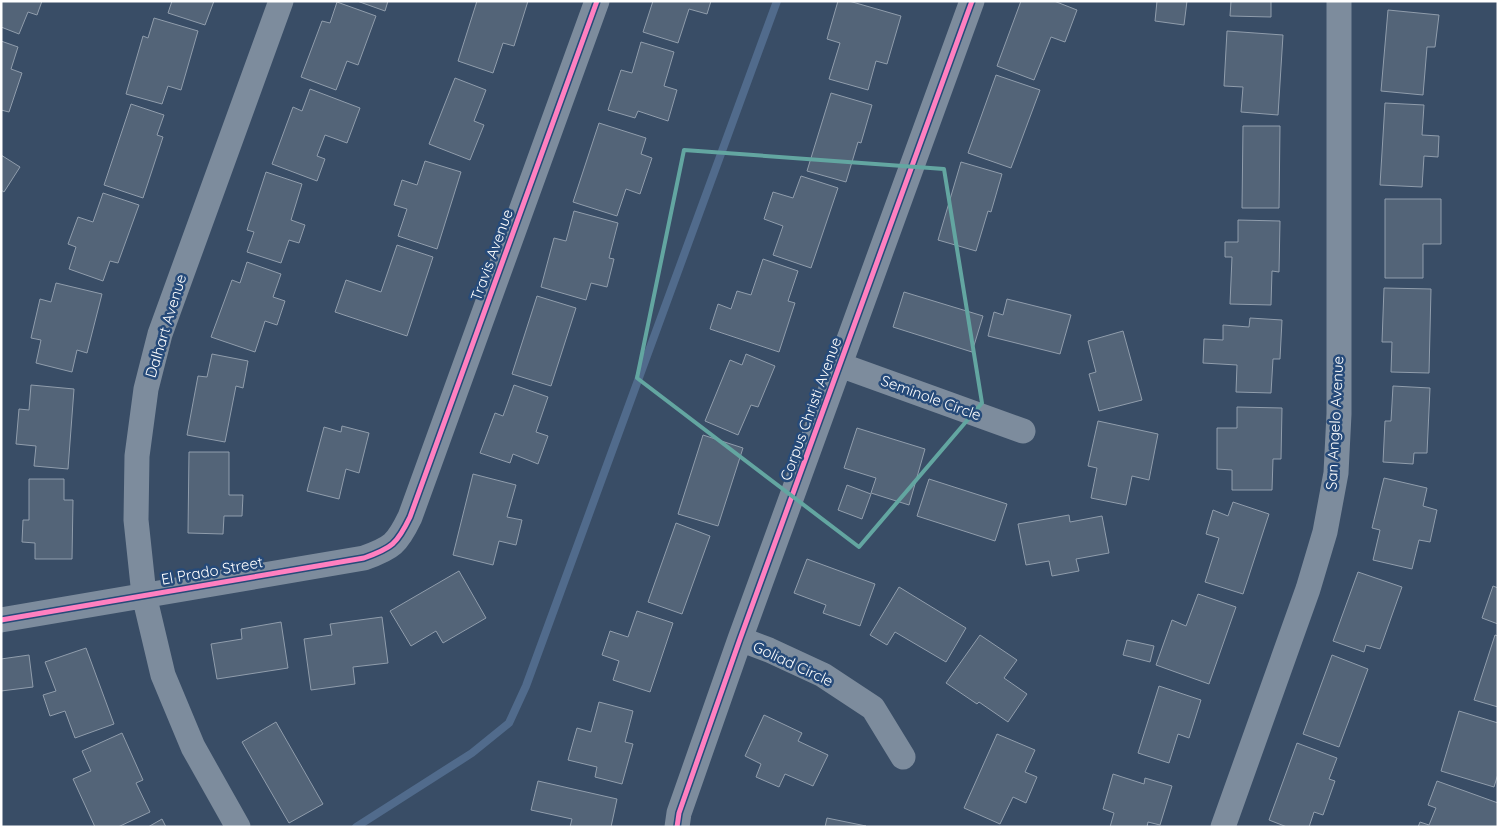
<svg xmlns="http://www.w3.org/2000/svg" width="1499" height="828" viewBox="0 0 1499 828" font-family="Quicksand,sans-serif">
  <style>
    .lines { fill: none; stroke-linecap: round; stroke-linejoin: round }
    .stream { stroke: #516b8c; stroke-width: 8 }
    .building { fill: #536478; stroke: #909dac }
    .street { stroke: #7d8c9d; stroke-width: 25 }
    .cycleway-casing { stroke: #264a79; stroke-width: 8 }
    .cycleway { stroke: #ff80c0; stroke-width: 5 }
    .marked { fill: none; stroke: #63a6a1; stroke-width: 4; stroke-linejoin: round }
    .labels { text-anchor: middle; stroke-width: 5; stroke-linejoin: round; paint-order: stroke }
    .street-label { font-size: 15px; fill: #fff; stroke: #264a79 }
  </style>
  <rect width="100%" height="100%" fill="#394d66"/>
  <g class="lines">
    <path class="stream" d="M356 827 472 753 509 723 526 686 777 1"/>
  </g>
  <path class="building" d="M1 1H42L37 15 28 12 19 34 1 27Z
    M172 1H214L205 25 168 13Z
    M357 1H388L385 11Z
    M477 1H528L514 46 503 43 493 73 458 61Z
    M653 1H711L707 14 689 9 678 43 643 32Z
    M838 1H849L901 16 887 64 876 61 868 90 829 79 840 43 827 39Z
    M1021 1H1054L1077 10 1065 42 1051 37 1034 80 997 66Z
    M1157 1H1187L1184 25 1155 21Z
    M1231 1H1271V17L1230 16Z
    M337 2 376 16 358 65 347 61 336 90 301 77 322 21 330 23Z
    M1388 10 1439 15 1435 47H1427L1423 95 1381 91Z
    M154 18 198 31 181 90 168 86 162 104 126 94 143 36 148 38Z
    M1227 31 1283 35 1278 115 1241 112 1243 87 1224 86Z
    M1 41 18 47 11 69 22 73 9 112 1 110Z
    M641 42 674 52 664 86 677 90 668 121 638 111 635 118 608 110 621 70 632 73Z
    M996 75 1040 90 1011 168 968 153Z
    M455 78 486 90 474 121 484 125 470 160 429 144Z
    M310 89 360 108 347 143 325 135 317 156 325 159 317 181 272 164 293 107 302 111Z
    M831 93 872 105 861 143 858 142 846 182 807 171Z
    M1385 103 1424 105 1422 135 1439 136 1438 157 1424 156 1422 187 1380 185Z
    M131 104 164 115 157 135 163 137 143 198 104 185Z
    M599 123 646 138 641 154 652 158 640 194 626 189 617 216 573 202Z
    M1243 126H1280L1279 208H1242Z
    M1 155 20 167 4 192 1 190Z
    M425 161 461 172 437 249 398 236 407 209 394 205 402 180 417 185Z
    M961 162 1002 174 991 212 988 211 976 251 938 240Z
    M266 172 302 184 291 220 305 225 299 243 289 240 281 263 247 252 254 232 247 230Z
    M801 176 838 188 811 268 773 255 783 226 764 219 773 192 793 198Z
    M103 193 139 205 118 263 110 261 103 281 69 269 76 247 68 244 78 217 93 222Z
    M1385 199H1441V244H1423V278H1385Z
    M574 211 618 223 609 258 614 259 607 287 591 283 586 300 541 287 554 238 566 241Z
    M1238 220 1280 221 1279 272 1272 271 1271 305 1230 304 1232 257H1225V242H1238Z
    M397 245 433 257 407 336 335 312 346 280 381 292Z
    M763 259 798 271 788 301 795 303 779 352 710 329 718 304 731 309 737 291 751 295Z
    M247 262 281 274 273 297 285 301 277 325 265 321 255 352 211 337 232 280 240 283Z
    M56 283 102 294 87 353 77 350 72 372 36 363 41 340 31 338 40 299 51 302Z
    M1384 288 1431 289 1429 373 1391 372 1392 342H1382Z
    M904 292 983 316 972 352 893 327Z
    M537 296 576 308 551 386 512 374Z
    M1007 299 1071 315 1060 354 988 336 994 312 1003 315Z
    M1250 318 1282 320 1280 359H1273L1271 393 1236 392 1237 365 1203 363 1204 339 1223 340V325L1249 327Z
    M1123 331 1142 400 1099 411 1089 374 1096 372 1088 341Z
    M212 354 248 361 243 388 236 386 225 442 187 435 198 376 207 377Z
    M746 354 775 366 758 407 751 405 738 435 705 421 730 360 742 365Z
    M31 385 74 389 68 469 34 466 36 446 16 444 19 409 29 410Z
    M514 385 548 397 536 432 548 436 538 464 513 454 510 463 480 453 495 413 503 416Z
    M1393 386 1430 388 1427 453H1414L1413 464 1383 462 1385 421H1391Z
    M1237 407 1282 408 1281 459H1273L1272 490H1232V470L1217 469V428H1237Z
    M1098 421 1158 434 1149 480 1132 476 1126 505 1091 498 1097 468 1088 466Z
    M342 426 369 433 359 473 346 469 339 499 307 491 324 427 341 432Z
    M857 428 925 449 909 505 871 493 876 478 844 468Z
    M703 435 743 448 718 526 678 514Z
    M189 452H229V495H243L242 516H224L223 534 188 533Z
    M473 474 516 485 507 517 522 520 516 545 499 541 493 565 453 555Z
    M1384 478 1427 488 1423 506 1437 510 1430 542 1419 540 1412 569 1373 560 1380 530 1372 528Z
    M29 479H64V500H73L72 559H35V543L22 542 23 520H29Z
    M929 479 1007 504 995 541 917 516Z
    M847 485 871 494 862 519 838 510Z
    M1233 502 1269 514 1243 594 1205 582 1219 538 1206 534 1213 510 1228 516Z
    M1069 515 1070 522 1102 516 1109 553 1076 559 1079 571 1052 576 1049 561 1026 565 1018 524Z
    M676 523 710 536 682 614 648 602Z
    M807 559 875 584 860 626 823 613 826 605 794 593Z
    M459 571 486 618 443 643 436 631 411 646 390 611Z
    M1358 572 1402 587 1380 649 1366 645 1364 652 1333 641Z
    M1493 586 1498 588V624L1482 618Z
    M899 587 966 628 946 662 895 632 887 645 870 635Z
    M1198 594 1236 607 1209 684 1156 665 1172 620 1186 626Z
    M637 611 673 623 650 692 613 680 619 661 602 655 610 631 628 637Z
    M382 617 388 663 353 667 355 684 311 690 304 639 332 635 330 624Z
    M281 622 288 668 217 679 211 644 242 639 241 629Z
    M980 635 1017 660 1004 678 1027 694 1008 722 979 702 977 704 946 683Z
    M1495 635 1498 636V707L1474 700Z
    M1127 640 1154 646 1150 662 1123 655Z
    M86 648 114 724 75 738 65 711 50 716 43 695 56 691 45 662Z
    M29 655 33 687 1 691V659Z
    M1332 655 1368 669 1339 747 1303 734Z
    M1159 686 1201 700 1189 738 1178 734 1169 763 1138 753Z
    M599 702 633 711 625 742 633 744 622 784 595 777 597 767 568 760 577 728 591 732Z
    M1459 711 1498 723V774L1494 787 1441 771Z
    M764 715 802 733 798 741 828 755 813 786 785 774 779 787 756 777 761 764 745 756Z
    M276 722 323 804 289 823 242 742Z
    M122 733 143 780 136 783 150 812 118 827H95L73 779 91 771 82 751Z
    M997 734 1035 750 1025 772 1037 777 1026 803 1013 797 1000 824 964 808Z
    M1297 743 1337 758 1329 779 1335 781 1323 815 1314 812 1309 827H1287L1269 820Z
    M1113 774 1144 784 1145 778 1172 786 1160 825 1148 822 1147 827H1110L1114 813 1103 809Z
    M538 781 617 799 611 827H570L572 819 531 810Z
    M1437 781 1498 803V827H1418L1420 822 1429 825 1436 808 1428 805Z
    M827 818 866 826 825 827Z
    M162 819 166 827H148Z"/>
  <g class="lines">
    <path class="street" d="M840 365 1023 431
      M1 620 364 558C392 548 397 544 410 517L597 1
      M740 639 769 650 823 675 873 708 903 757
      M238 827 193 747 163 675 144 595 136 520 137 456 146 389 160 334 281 1
      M677 827 679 813 740 639 972 1
      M1223 827 1308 589 1325 532 1336 473 1339 414V1"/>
    <defs>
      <path id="cycleway" d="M1 620 364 558C392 548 397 544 410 517L597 1
        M677 827 679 813 740 639 972 1"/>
    </defs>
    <use href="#cycleway" class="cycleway-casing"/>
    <use href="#cycleway" class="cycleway"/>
  </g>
  <path class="marked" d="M684 150 944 169 982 403 859 547 637 378Z"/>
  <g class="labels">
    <g class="street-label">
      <text transform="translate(492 255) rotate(-70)" y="5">Travis Avenue</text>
      <text transform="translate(166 326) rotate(-73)" y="5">Dalhart Avenue</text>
      <text transform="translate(931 398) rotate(20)" y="5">Seminole Circle</text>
      <text transform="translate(811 409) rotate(-70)" y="5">Corpus Christi Avenue</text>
      <text transform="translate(1335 423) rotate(-87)" y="5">San Angelo Avenue</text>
      <text transform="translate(212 571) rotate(-10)" y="5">El Prado Street</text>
      <text transform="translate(793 664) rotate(25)" y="5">Goliad Circle</text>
    </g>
  </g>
  <rect width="1499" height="828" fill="none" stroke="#ffffff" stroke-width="5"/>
</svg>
